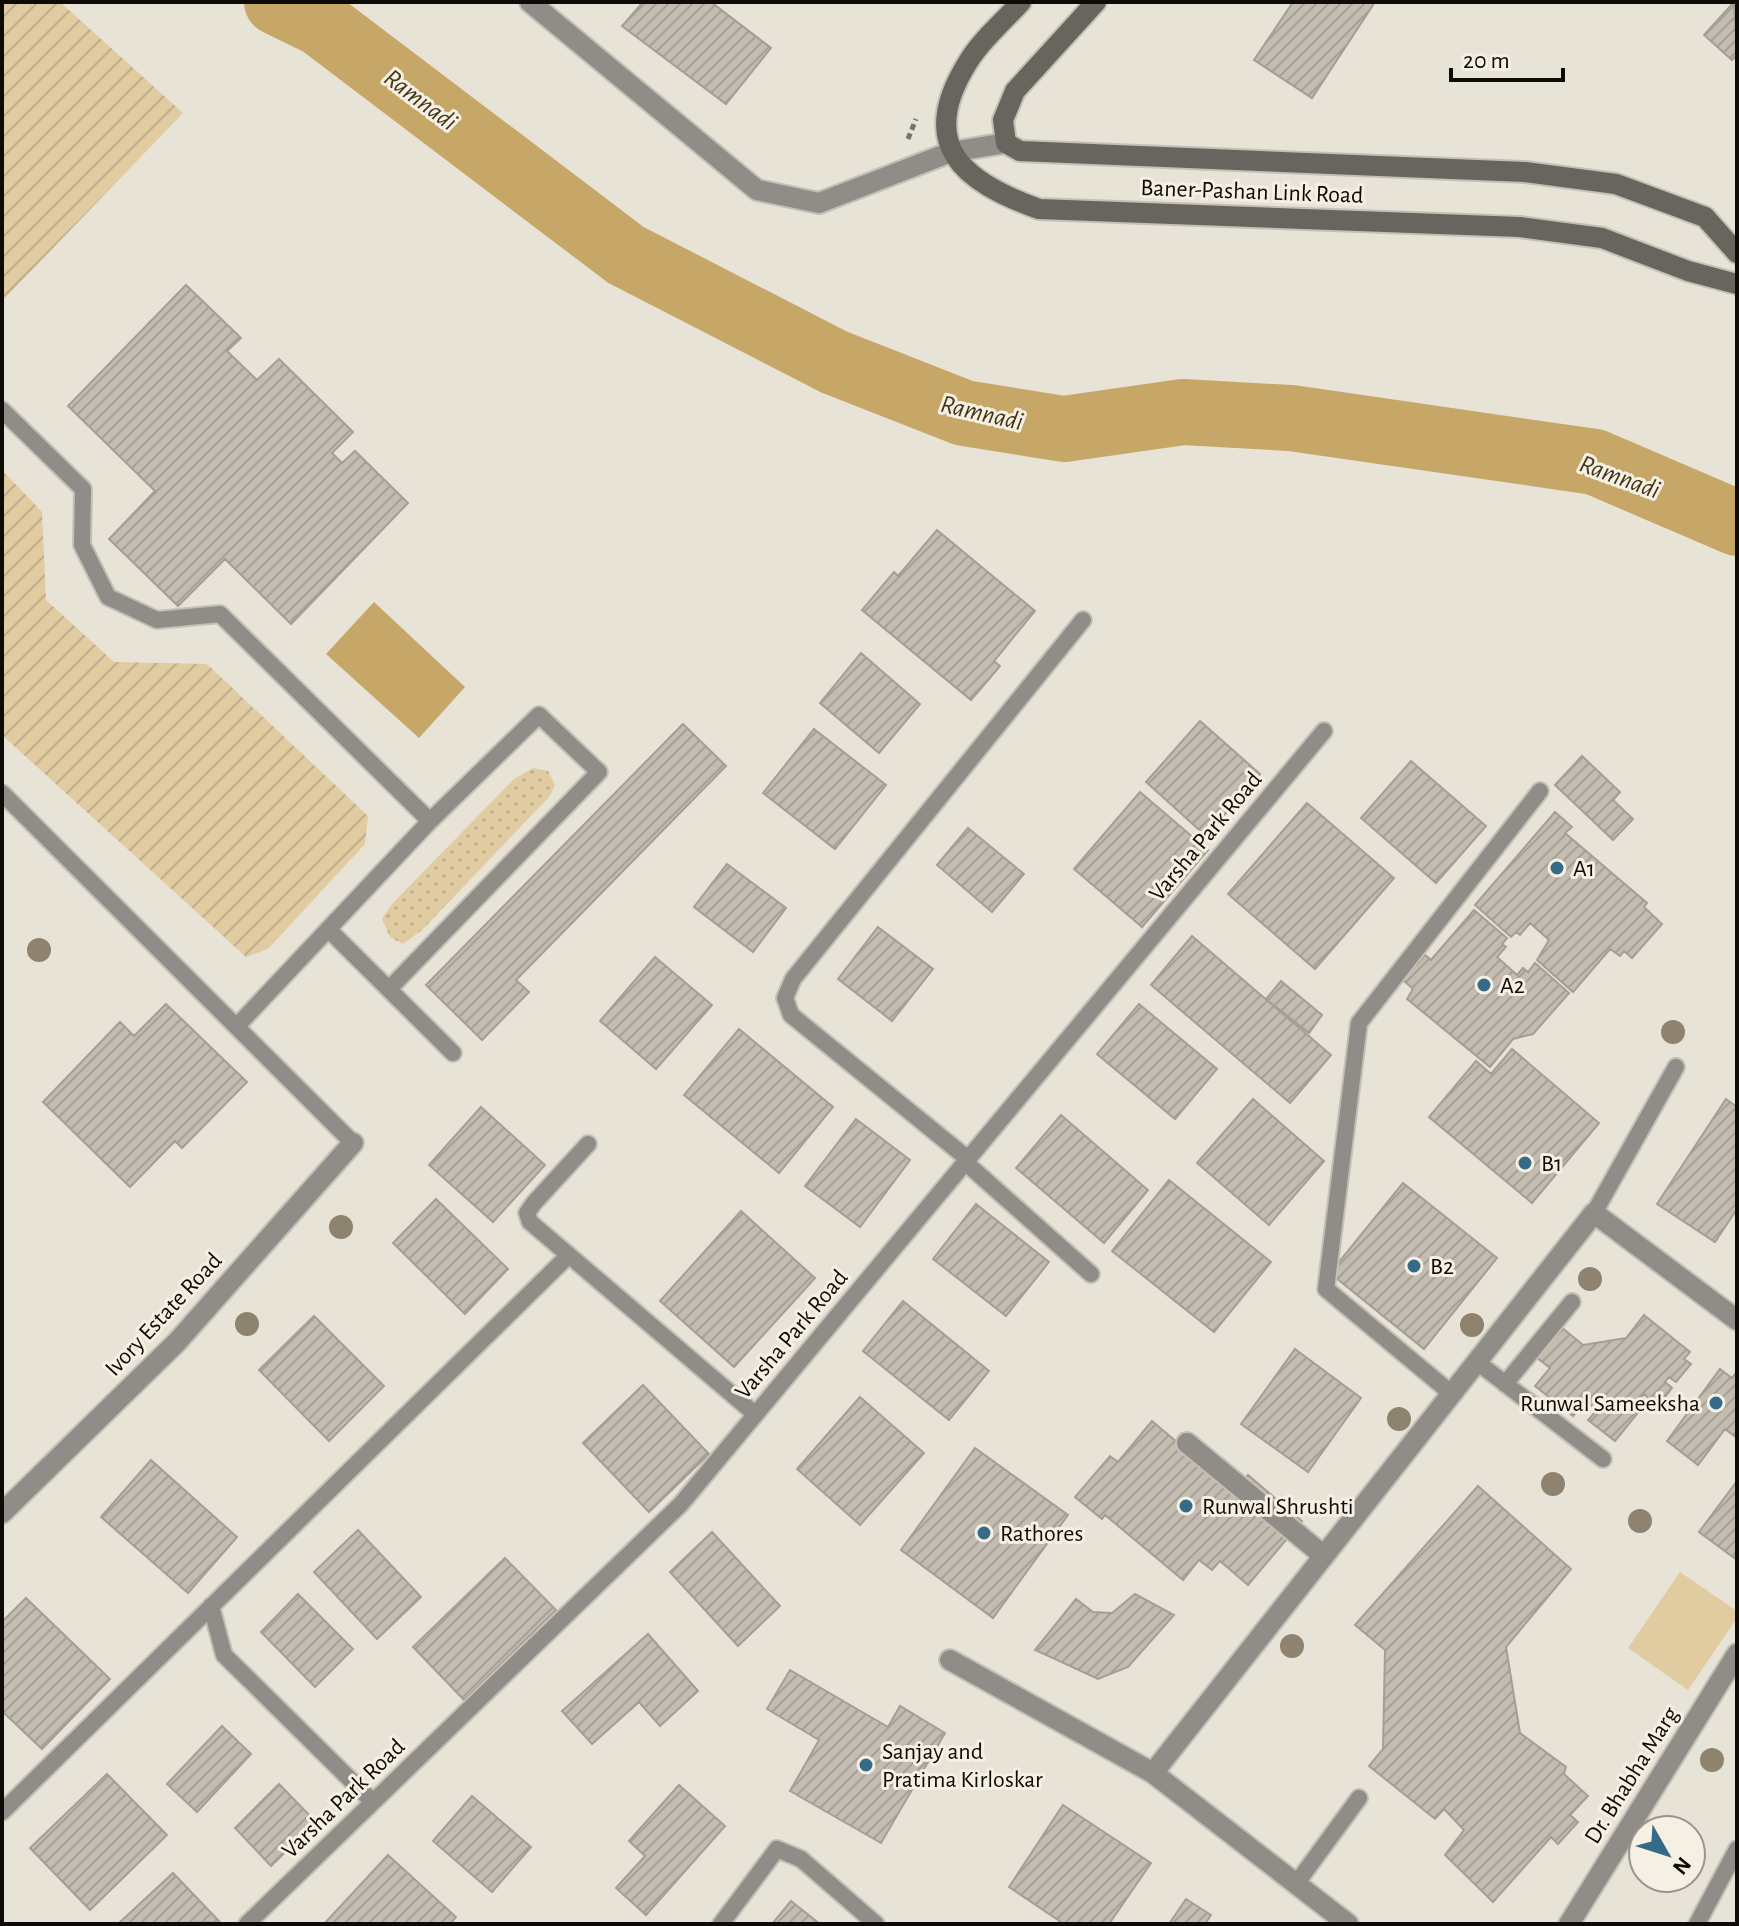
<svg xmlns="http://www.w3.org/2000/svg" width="1739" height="1926" viewBox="0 0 1739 1926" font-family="'Alegreya Sans',sans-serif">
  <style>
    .grass { fill: url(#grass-dots) }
    .park { fill: #e1cba1 }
    .garden { fill: url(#garden-furrows) }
    .water { fill: #c7a768 }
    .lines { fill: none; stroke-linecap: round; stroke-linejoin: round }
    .river { stroke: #c7a768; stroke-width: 66 }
    .building { fill: url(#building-hatch); stroke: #a49e94; stroke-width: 2 }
    .lane-casing { stroke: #c5c0b6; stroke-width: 20 }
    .street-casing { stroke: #c5c0b6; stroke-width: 24 }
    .secondary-casing { stroke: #c5c0b6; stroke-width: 24 }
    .path { stroke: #77746c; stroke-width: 5; stroke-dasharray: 6 4; stroke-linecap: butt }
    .lane { stroke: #908d89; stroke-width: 16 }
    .street { stroke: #908d89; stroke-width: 20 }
    .secondary { stroke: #68655e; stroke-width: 20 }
    .tree { fill: #8d836e }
    .poi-dot { fill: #356b87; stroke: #f6f0e4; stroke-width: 3 }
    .labels { text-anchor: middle; stroke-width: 6; stroke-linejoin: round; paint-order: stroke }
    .street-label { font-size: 24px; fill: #0d0b08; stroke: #f6f0e4 }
    .poi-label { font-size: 24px; fill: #0d0b08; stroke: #f6f0e4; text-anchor: start }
    .water-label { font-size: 26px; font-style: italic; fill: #433518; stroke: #f6f0e4 }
  </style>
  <defs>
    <pattern id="grass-dots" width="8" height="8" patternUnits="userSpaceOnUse" patternTransform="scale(2)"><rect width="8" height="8" fill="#e1cba1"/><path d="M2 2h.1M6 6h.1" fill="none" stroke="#c0ad89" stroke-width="1.8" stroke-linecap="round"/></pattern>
    <pattern id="garden-furrows" width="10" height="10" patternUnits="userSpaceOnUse" patternTransform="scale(2)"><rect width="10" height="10" fill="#e1cba1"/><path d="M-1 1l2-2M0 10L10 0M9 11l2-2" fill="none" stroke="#c0ad89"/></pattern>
    <pattern id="building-hatch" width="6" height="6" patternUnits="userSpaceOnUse" patternTransform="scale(2)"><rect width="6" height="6" fill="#c2bcb1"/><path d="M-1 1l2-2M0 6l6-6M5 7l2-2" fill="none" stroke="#a6a097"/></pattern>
  </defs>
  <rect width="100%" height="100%" fill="#e8e3d7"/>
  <path class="grass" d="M533 768 548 771 555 785 550 796 422 930 403 944 390 937 382 919 391 905 514 779Z"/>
  <path class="park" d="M1680 1572 1737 1611V1618L1688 1690 1628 1648Z"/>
  <path class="garden" d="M4 2H60L183 113 2 301Z
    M2 470 42 512 46 600 114 662 207 664 368 816 365 844 268 949 246 957 2 735Z"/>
  <path class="water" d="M374 602 465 687 419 738 326 654Z"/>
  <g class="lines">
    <path class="river" d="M277 2 320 23 626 255 834 362 964 413 1064 429 1183 412 1291 418 1595 462 1737 523"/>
  </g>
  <path class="building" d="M643 2H711L771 48 726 104 622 26Z
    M1293 2H1375L1312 98 1254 60Z
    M1734 2 1737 55 1732 60 1704 35Z
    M186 285 241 338 227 351 257 380 279 359 353 432 332 453 342 463 355 451 408 503 291 624 225 559 178 606 109 539 155 491 68 406Z
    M937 530 1035 611 994 661 1000 666 971 700 862 610 894 572 898 576Z
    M861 653 920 704 879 753 820 703Z
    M1200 721 1260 774 1206 836 1146 782Z
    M683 724 726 766 516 980 529 992 482 1040 426 985Z
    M814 729 886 785 835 849 763 793Z
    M1582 756 1620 792 1613 800 1633 819 1613 840 1555 785Z
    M1411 761 1486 826 1436 883 1361 818Z
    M1140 792 1208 850 1142 927 1074 869Z
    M1307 803 1394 878 1315 969 1228 894Z
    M1555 812 1572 827 1565 833 1647 903 1644 907 1662 924 1632 958 1624 951 1620 956 1610 949 1573 992 1537 960 1549 940 1530 923 1520 935 1516 932 1511 937 1475 905Z
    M968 828 1024 874 992 912 937 865Z
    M727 864 786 908 753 952 694 907Z
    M1474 910 1507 938 1502 944 1506 947 1497 957 1517 975 1523 968 1528 972 1535 963 1569 993 1533 1034 1513 1039 1490 1067 1407 999 1413 989 1403 980 1425 955 1431 960Z
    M878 927 933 969 892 1021 838 979Z
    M1192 936 1331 1055 1290 1103 1151 985Z
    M655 957 712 1005 656 1069 600 1021Z
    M1281 981 1322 1015 1309 1033 1266 999Z
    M166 1004 247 1082 182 1148 175 1141 130 1187 43 1102 120 1022 134 1036Z
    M1139 1004 1217 1069 1175 1119 1097 1054Z
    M739 1029 833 1107 779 1173 684 1095Z
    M1512 1049 1599 1123 1532 1203 1429 1117 1476 1061 1491 1074Z
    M1253 1099 1324 1161 1269 1225 1197 1163Z
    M1726 1099 1737 1107V1209L1715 1242 1657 1204Z
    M481 1107 545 1165 493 1222 429 1165Z
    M1061 1115 1148 1190 1104 1243 1016 1168Z
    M856 1119 910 1160 860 1227 805 1186Z
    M1169 1180 1271 1262 1214 1332 1112 1251Z
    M1403 1183 1497 1258 1424 1349 1330 1273Z
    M436 1199 508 1269 465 1314 393 1243Z
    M976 1204 1049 1262 1006 1316 933 1259Z
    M741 1211 815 1278 734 1367 660 1301Z
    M903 1301 989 1371 949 1420 863 1351Z
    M1644 1315 1690 1352 1684 1359 1691 1364 1676 1382 1669 1377 1665 1382 1672 1388 1658 1406 1644 1394 1635 1405 1641 1409 1615 1441 1588 1420 1597 1410 1586 1401 1573 1416 1535 1386 1550 1368 1536 1357 1561 1327 1583 1345 1626 1338Z
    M314 1316 384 1386 329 1441 259 1370Z
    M1295 1349 1361 1398 1308 1472 1241 1424Z
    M1720 1369 1732 1378 1737 1371V1438L1725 1429 1698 1465 1667 1441Z
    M643 1385 709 1454 649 1512 583 1443Z
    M860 1397 924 1453 860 1525 797 1469Z
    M1152 1421 1235 1491 1248 1475 1302 1521 1248 1585 1220 1561 1212 1570 1199 1560 1183 1580 1105 1515 1102 1519 1075 1497 1110 1456 1118 1462Z
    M975 1448 1068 1515 993 1618 901 1550Z
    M151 1460 237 1537 188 1593 101 1517Z
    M1737 1481V1560L1699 1532Z
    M1478 1486 1571 1569 1506 1647 1520 1733 1566 1767 1564 1774 1588 1796 1570 1815 1578 1822 1558 1844 1551 1837 1493 1902 1445 1855 1464 1830 1444 1809 1435 1819 1369 1766 1383 1749 1385 1650 1355 1625Z
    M358 1530 421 1597 377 1639 314 1572Z
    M712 1532 780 1606 738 1646 670 1572Z
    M505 1558 556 1610 464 1700 413 1647Z
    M298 1594 353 1649 315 1687 261 1632Z
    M1135 1594 1174 1615 1128 1667 1098 1679 1035 1650 1076 1599 1093 1612 1112 1613Z
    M26 1598 110 1679 42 1749 2 1711V1622Z
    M648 1634 698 1691 660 1726 639 1702 592 1744 562 1711Z
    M790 1670 888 1727 900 1706 945 1733 881 1843 790 1791 819 1740 767 1709Z
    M222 1726 251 1754 197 1812 167 1784Z
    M107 1774 167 1835 90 1910 30 1848Z
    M279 1784 316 1822 271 1866 235 1828Z
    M679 1785 725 1826 646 1915 616 1888 645 1856 629 1841Z
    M472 1796 531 1847 492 1892 433 1841Z
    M1063 1805 1151 1863 1109 1924H1064L1009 1887Z
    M388 1855 456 1917 450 1924H324Z
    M173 1873 220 1922 118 1924Z
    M1186 1899 1211 1915 1205 1924H1169Z
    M791 1901 820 1924H772Z"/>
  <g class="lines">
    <defs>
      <path id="lane" d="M2 410 83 489 82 545 108 597 157 620 220 614 430 821 238 1025
        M2 793 353 1143
        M328 929 453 1053
        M389 989 599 772 539 715 430 821
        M588 1144 534 1203 527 1213 530 1222 755 1414
        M968 1159 791 1015 785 998 793 979 1083 620
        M965 1162 1091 1274
        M1594 1213 1676 1067
        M1477 1362 1603 1459
        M1505 1384 1572 1302
        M1452 1394 1326 1289 1359 1023 1540 791
        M211 1606 224 1655 373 1802
        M2 1812 568 1256
        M1296 1884 1359 1798
        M247 1924 681 1504 1324 731
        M721 1924 777 1849 801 1859 876 1924
        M1697 1924 1737 1849"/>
      <path id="street" d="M530 2 757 190 819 203 951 152 1006 143
        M1187 1443 1324 1556
        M2 1513 177 1342 353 1143
        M950 1660 1153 1773 1348 1924
        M1153 1773 1594 1213 1737 1320
        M1569 1924 1737 1654"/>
      <path id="secondary" d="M1021 2C1004 21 981 40 968 62 916 145 963 182 1039 209L1520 227 1602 238 1688 271 1737 284
        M1096 2 1015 91 1003 120 1006 143 1020 151 1525 172 1616 184 1705 217 1737 253"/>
    </defs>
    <use href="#lane" class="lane-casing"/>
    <use href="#street" class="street-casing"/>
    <use href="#secondary" class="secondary-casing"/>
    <path class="path" d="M908 139 916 119"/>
    <use href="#lane" class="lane"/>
    <use href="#street" class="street"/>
    <use href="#secondary" class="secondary"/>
  </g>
  <g class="tree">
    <circle cx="39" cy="950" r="12"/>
    <circle cx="1673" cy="1032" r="12"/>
    <circle cx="341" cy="1227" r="12"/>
    <circle cx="1590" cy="1279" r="12"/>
    <circle cx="247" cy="1324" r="12"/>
    <circle cx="1472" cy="1325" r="12"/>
    <circle cx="1399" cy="1419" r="12"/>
    <circle cx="1553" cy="1484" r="12"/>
    <circle cx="1640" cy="1521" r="12"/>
    <circle cx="1292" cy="1646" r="12"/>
    <circle cx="1712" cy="1760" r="12"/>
  </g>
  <g class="poi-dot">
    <circle cx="1557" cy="868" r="8"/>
    <circle cx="1484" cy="985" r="8"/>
    <circle cx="1525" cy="1163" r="8"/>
    <circle cx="1414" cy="1266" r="8"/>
    <circle cx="1716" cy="1403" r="8"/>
    <circle cx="1186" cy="1506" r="8"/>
    <circle cx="984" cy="1533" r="8"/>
    <circle cx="866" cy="1765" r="8"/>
  </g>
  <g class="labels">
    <g class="street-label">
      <text transform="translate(1252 191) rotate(2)" y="8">Baner-Pashan Link Road</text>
      <text transform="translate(1205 836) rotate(-50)" y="8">Varsha Park Road</text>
      <text transform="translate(163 1314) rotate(-47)" y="8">Ivory Estate Road</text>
      <text transform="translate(791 1334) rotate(-50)" y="8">Varsha Park Road</text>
      <text transform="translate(1631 1775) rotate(-58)" y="8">Dr. Bhabha Marg</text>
      <text transform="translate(343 1798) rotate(-44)" y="8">Varsha Park Road</text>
    </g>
    <g class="poi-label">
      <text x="1573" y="876">A1</text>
      <text x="1500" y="993">A2</text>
      <text x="1541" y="1171">B1</text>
      <text x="1430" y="1274">B2</text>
      <text x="1700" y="1411" text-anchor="end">Runwal Sameeksha</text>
      <text x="1202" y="1514">Runwal Shrushti</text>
      <text x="1000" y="1541">Rathores</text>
      <text x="882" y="1759">Sanjay and<tspan x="882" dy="28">Pratima Kirloskar</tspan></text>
    </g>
    <g class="water-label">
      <text transform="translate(421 99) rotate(37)" y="9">Ramnadi</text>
      <text transform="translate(982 412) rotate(13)" y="9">Ramnadi</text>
      <text transform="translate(1620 476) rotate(20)" y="9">Ramnadi</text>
    </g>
  </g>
  <rect width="1739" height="1926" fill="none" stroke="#0d0b08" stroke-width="8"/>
  <g transform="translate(1667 1854) rotate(129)"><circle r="38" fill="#f6f0e4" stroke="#99948c" stroke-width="2"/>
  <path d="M0-6L14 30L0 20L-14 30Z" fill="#356b87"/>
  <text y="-12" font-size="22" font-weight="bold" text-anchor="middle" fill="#0d0b08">N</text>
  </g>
  <path d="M1451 68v12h112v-12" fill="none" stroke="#0d0b08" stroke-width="4"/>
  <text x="1463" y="68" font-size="24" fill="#0d0b08" stroke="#f6f0e4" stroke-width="6" paint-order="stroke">20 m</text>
</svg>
